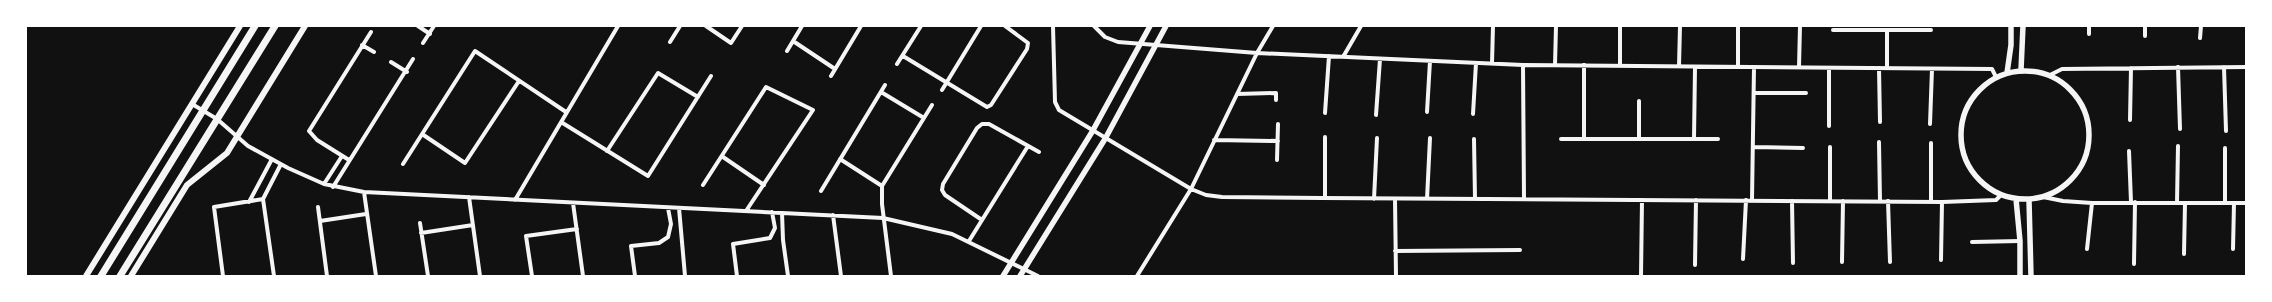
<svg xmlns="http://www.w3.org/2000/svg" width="2272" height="302" viewBox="0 0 2272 302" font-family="'Libre Baskerville',serif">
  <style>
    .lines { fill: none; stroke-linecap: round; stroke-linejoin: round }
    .minor { stroke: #f5f5f5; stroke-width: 4 }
    .tertiary { stroke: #f5f5f5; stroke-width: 5.5 }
    .secondary { stroke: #f5f5f5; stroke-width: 6 }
    .primary { stroke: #f5f5f5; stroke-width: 7 }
  </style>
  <rect width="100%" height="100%" fill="#111"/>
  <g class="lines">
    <path class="minor" d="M418 26 430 34
      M706 26 731 43 742 26
      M1053 26 1055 102 1059 110 1191 189 1206 195 1222 197 1322 198 1942 202 1996 200 2001 195
      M1094 26 1105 37 1118 42 1257 53 1523 65 1992 69 1996 77
      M1833 30H1931
      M1887 30V68
      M2089 34V26
      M2145 36V26
      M2200 38 2201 26
      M793 41 835 69
      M670 42 680 26
      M423 43 434 26
      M362 45 374 52
      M787 51 802 26
      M903 56 987 107 991 105 1027 49 1028 43 1005 26
      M1343 57 1361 26
      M391 62 407 72
      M1492 63 1493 26
      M897 64 921 26
      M1523 65 1524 199
      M1555 65 1556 26
      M1620 66V26
      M1679 66 1680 26
      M1738 67V26
      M1799 67 1800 26
      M2178 67 2180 129
      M2224 67 2226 131
      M1829 68V126
      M1879 68 1880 122
      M2050 75 2062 69 2246 67
      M831 76 861 26
      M942 90 981 26
      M881 92 924 118
      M1754 93H1806
      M1237 94 1276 93V100
      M192 104 217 119 248 146 288 168 324 184 364 192 883 218 952 234 1038 276
      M1427 112 1430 61
      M1325 113 1329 56
      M1473 114 1476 63
      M1376 115 1380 59
      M2130 120 2131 68
      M561 122 648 176 711 76
      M1930 124 1932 69
      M422 134 465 163 519 81
      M1474 139 1475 199
      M1561 139H1718
      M1584 139V65
      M1639 139V101
      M1694 139 1695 67
      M1214 140 1278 141
      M1879 142 1880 201
      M1931 143V202
      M1753 147 1803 148
      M1830 147V201
      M607 151 658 73 698 97
      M2129 151 2131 202
      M723 157 764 185
      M840 159 882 186
      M349 160 317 140 309 131 371 32
      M1277 160 1278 124
      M403 164 475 51 566 112
      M324 184 342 156
      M703 185 766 87 813 110 746 211
      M333 187 413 59
      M821 191 885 85
      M364 192 376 276
      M469 197 480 276
      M2043 197 2063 201 2092 203H2246
      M1325 198V137
      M1374 199 1377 138
      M1395 199 1396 276
      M1427 199 1430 138
      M515 200 618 26
      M1752 200 1754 67
      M1792 201 1793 263
      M1888 201 1890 262
      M249 202 272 159
      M573 203 583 276
      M2177 203 2178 146
      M2225 203V148
      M318 207 327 276
      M679 208 685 276
      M782 213 783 240 788 276
      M833 215 841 276
      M982 220 945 195 942 190 943 184 977 128 982 124H989L1039 152
      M320 221 366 214
      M420 223 428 276
      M421 233 473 225
      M969 241 1028 146
      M1972 242 2020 241
      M2087 249 2092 203
      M2233 249 2234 203
      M1395 251 1520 250
      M2184 254 2185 203
      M1743 259 1746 200
      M1941 260 1942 202
      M1842 262 1843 201
      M2134 264 2135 202
      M1695 265 1696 200
      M223 276 214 207 263 199
      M274 276 263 199 281 164
      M532 276 526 236 577 229
      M635 276 631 246 659 243 668 237 671 224 668 208
      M737 276 733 244 770 238 775 228 772 212
      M891 276 882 204V186L932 105
      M1137 276 1191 189 1257 53 1273 26
      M1641 276 1642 200"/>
    <path class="tertiary" d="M2021 70 2023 26
      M1961 135a64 64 0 1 1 128 0a64 64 0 1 1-128 0Z
      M2007 73 2011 45V26
      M2016 199 2020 241V276
      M2029 200 2031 276
      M1003 276 1092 132 1150 26
      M1020 276 1105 139 1166 26"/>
    <path class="secondary" d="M86 276 240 26
      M131 276 187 185 227 153 305 26"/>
    <path class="primary" d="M101 276 255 26
      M120 276 275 26"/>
  </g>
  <rect width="2272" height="302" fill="none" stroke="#ffffff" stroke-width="54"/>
</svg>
